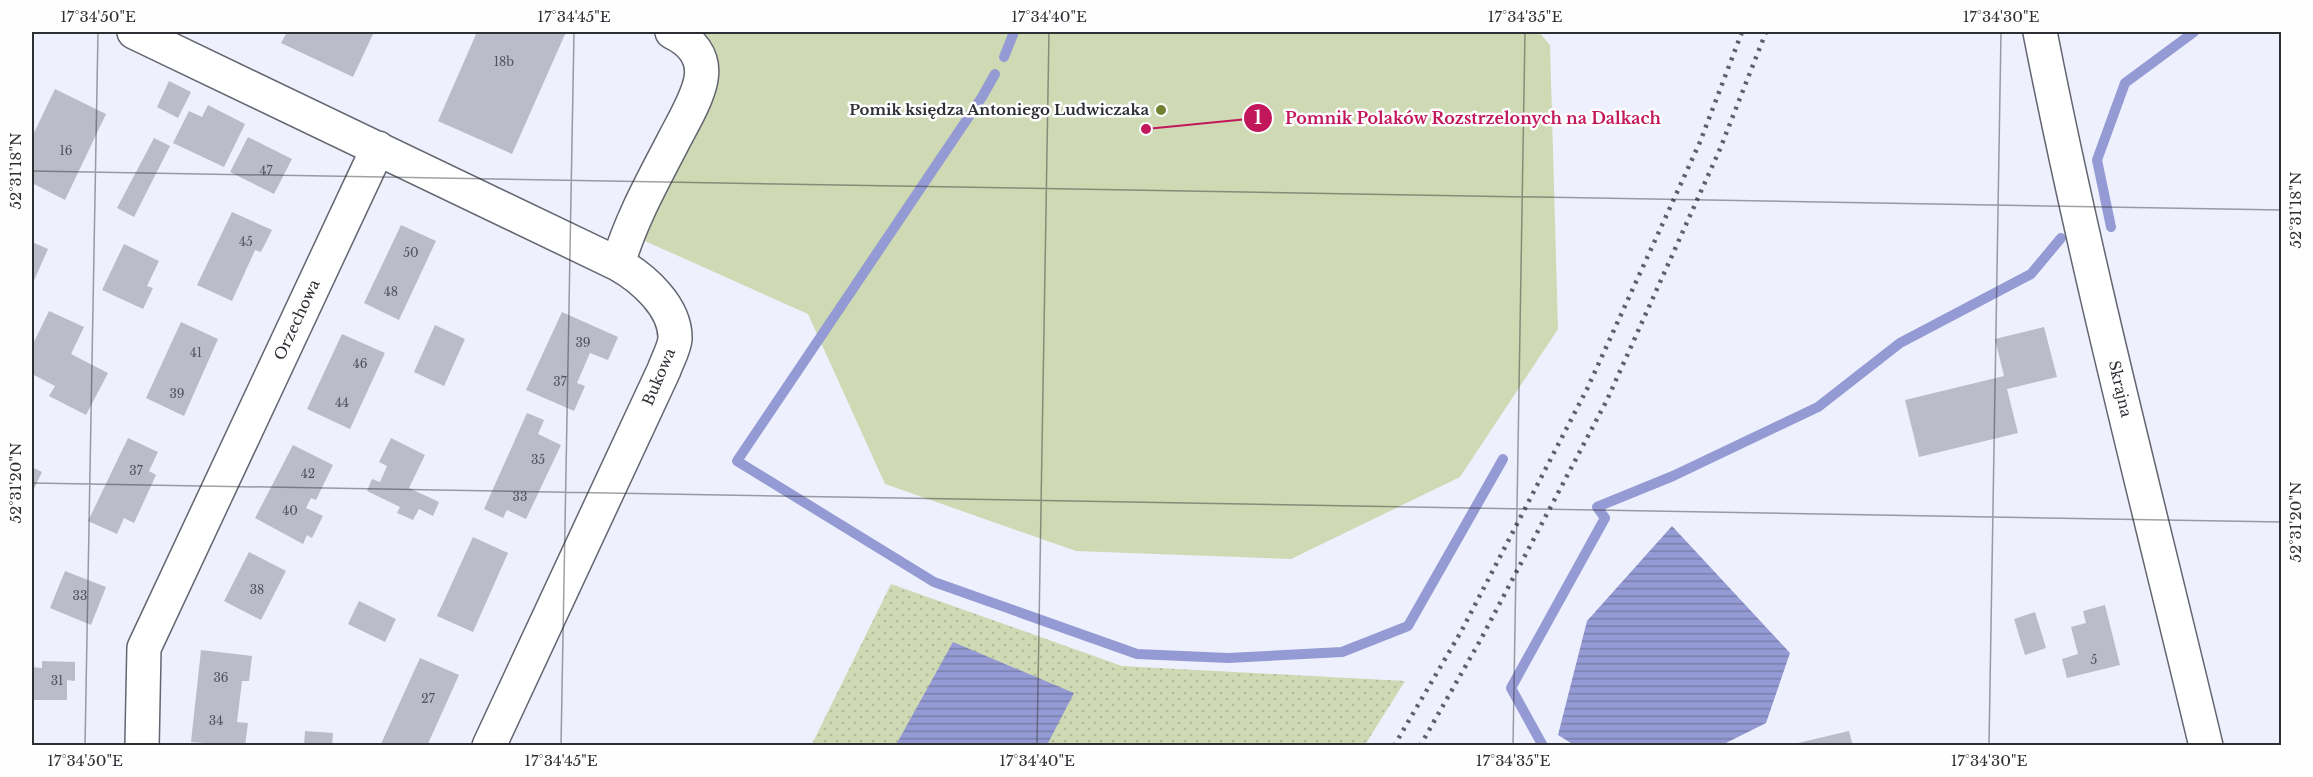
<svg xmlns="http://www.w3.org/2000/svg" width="2313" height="777" viewBox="0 0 2313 777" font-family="'Libre Baskerville',serif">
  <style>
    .grass { fill: url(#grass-dots) }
    .green { fill: #cfd9b3 }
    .water { fill: url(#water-rules) }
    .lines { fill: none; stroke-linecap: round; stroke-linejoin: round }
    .stream { stroke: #949ad3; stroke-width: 10 }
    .building { fill: #babcc9 }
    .minor-casing { stroke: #636570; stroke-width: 36 }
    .minor { stroke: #fff; stroke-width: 33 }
    .rail { stroke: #606168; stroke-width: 4.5; stroke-dasharray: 3 6; stroke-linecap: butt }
    .ticks { fill: none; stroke: #2e2f34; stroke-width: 1.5; stroke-opacity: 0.45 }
    .poi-dot { fill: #71812f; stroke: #fefefe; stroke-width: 2 }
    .labels { text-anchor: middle; stroke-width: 5; stroke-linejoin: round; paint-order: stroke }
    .number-label { font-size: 12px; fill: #515259 }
    .poi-label { font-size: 15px; font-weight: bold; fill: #2e2f34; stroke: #fefefe; text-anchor: end }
    .street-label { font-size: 15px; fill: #2e2f34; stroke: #fefefe }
    .leader { fill: none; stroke: #c2185b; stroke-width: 2 }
    .callout-dot { fill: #c2185b; stroke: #fefefe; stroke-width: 2 }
    .mark-label { font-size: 18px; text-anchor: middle; font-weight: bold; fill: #fff }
    .callout-label { font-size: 16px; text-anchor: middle; font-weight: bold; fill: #c2185b; stroke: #fefefe; stroke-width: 5; stroke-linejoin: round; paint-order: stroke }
    .neatline { fill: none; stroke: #2e2f34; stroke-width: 2 }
    .ticks-label { font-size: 15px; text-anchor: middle; fill: #2e2f34 }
  </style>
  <defs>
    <pattern id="grass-dots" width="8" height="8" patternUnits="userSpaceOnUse" patternTransform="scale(1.5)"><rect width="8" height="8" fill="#cfd9b3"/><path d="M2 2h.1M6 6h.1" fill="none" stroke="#b2bb9b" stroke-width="1.8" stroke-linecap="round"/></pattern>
    <pattern id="water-rules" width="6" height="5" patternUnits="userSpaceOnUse" patternTransform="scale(1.5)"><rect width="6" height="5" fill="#949ad3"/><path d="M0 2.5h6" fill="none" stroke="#797eac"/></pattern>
  </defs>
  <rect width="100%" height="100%" fill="#eef0fd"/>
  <path class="grass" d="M891 584 1122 666 1405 681 1365 745 811 746Z"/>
  <path class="green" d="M672 32H1539L1550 45 1558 329 1460 477 1291 559 1076 551 885 484 808 314 627 233 701 79Z"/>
  <path class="water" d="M1672 526 1790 653 1766 723 1722 745H1574L1558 735 1587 621Z
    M953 642 1074 693 1047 745 904 746 897 743Z"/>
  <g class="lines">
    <path class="stream" d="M1004 57 1014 32
      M995 74 982 97 737 461 934 582 1137 654 1228 658 1342 652 1408 626 1503 459
      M2111 227 2097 160 2125 83 2194 32
      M1543 746 1511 688 1605 518 1597 507 1673 476 1818 407 1900 343 2031 274 2061 238"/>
  </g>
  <path class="building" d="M287 32H374L353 77 281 43Z
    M477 32H566L512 154 438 121Z
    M169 81 191 92 178 118 157 107Z
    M55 89 106 114 65 200 32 183V137Z
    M208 105 245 124 224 167 173 143 189 111 202 117Z
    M248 137 292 159 274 194 230 172Z
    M154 138 170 146 134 217 117 208Z
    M232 212 272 230 261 252 255 250 232 301 197 285Z
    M401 225 436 241 399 320 364 303Z
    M32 242 48 249 32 285Z
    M124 244 159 261 147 286 153 288 143 309 102 290Z
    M49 311 84 327 71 354 108 373 86 415 49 396 55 386 32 374V346Z
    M562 312 618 337 608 360 590 353 577 383 585 386 574 411 526 390Z
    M181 322 218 339 184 416 146 398Z
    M435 325 465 339 444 386 414 372Z
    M2044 327 2057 377 2007 389 2018 433 1919 457 1905 400 2004 376 1995 339Z
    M342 334 385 353 350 429 307 409Z
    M527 413 544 420 538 434 561 445 526 519 507 510 503 518 484 509Z
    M128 438 158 452 149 471 156 475 134 523 124 518 117 534 88 521Z
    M391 438 425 455 409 488 439 502 433 516 419 509 413 520 397 513 400 507 367 491 372 479 380 482 387 466 379 462Z
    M293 445 333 465 316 500 311 498 306 508 323 516 312 538 307 535 303 544 255 518Z
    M32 467 42 472 32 493Z
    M473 537 508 553 473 632 437 616Z
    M249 552 286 571 261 620 224 601Z
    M65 571 106 587 91 625 50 608Z
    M359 601 396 619 385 642 348 624Z
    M2105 605 2120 665 2067 678 2062 659 2078 654 2071 627 2086 623 2083 611Z
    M2035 612 2046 648 2025 655 2014 619Z
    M201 650 252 656 249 681H242L237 722 248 723 245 746 191 742Z
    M420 658 459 675 427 746H380Z
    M42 661 75 662V681L67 680V700H32V667L42 668Z
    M305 731 333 733 332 746H304Z
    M1849 731 1853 746H1799L1798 743Z"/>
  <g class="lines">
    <defs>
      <path id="minor" d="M134 32 618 264C643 278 676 307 675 339 674 349 667 361 664 370L489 746
        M2040 32C2087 271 2149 508 2206 746
        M618 264C631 219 654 179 675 138 684 121 698 97 701 79 705 56 691 41 672 32
        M142 746 144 648 378 148"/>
    </defs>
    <use href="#minor" class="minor-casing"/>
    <use href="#minor" class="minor"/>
    <path class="rail" d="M1394 746 1462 630 1587 389 1700 142 1742 32
      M1420 746 1481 639 1607 400 1720 149 1766 32"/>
  </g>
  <path class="ticks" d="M32 171 2282 210M32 483 2282 522M85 746 98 32M561 746 574 32M1037 746 1049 32M1513 746 1525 32M1989 746 2001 32"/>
  <circle class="poi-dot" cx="1161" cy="110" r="6"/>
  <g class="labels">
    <g class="number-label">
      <text x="504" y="66">18b</text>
      <text x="66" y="155">16</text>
      <text x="266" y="175">47</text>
      <text x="246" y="246">45</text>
      <text x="411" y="257">50</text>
      <text x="391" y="296">48</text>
      <text x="583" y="347">39</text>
      <text x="196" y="357">41</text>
      <text x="360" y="368">46</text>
      <text x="560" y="386">37</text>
      <text x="177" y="398">39</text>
      <text x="342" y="407">44</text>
      <text x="538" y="464">35</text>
      <text x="136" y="475">37</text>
      <text x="308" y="478">42</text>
      <text x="520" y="501">33</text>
      <text x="290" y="515">40</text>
      <text x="257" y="594">38</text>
      <text x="80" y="600">33</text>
      <text x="2094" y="664">5</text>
      <text x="221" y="682">36</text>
      <text x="57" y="685">31</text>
      <text x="428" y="703">27</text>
      <text x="216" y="725">34</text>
    </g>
    <g class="poi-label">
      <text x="1149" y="115">Pomik księdza Antoniego Ludwiczaka</text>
    </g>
    <g class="street-label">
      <text transform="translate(297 320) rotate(-65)" y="5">Orzechowa</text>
      <text transform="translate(659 377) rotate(-67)" y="5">Bukowa</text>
      <text transform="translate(2120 389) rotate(77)" y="5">Skrajna</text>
    </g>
  </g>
  <path class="leader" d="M1146 129L1258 118"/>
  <g class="callout-dot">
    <circle cx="1146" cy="129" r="6"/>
    <circle cx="1258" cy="118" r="15"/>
  </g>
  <g class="mark-label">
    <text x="1258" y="124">1</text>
  </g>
  <g class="callout-label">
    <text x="1473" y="124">Pomnik Polaków Rozstrzelonych na Dalkach</text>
  </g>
  <rect width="2313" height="777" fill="none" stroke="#fefefe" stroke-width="66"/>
  <rect x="33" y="33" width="2247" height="711" class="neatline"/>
  <g class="ticks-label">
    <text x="98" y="22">17°34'50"E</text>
    <text x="574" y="22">17°34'45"E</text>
    <text x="1049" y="22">17°34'40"E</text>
    <text x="1525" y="22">17°34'35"E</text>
    <text x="2001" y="22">17°34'30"E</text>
    <text transform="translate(16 171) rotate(-90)" y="5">52°31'18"N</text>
    <text transform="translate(2296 210) rotate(-90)" y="5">52°31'18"N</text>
    <text transform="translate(16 483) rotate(-90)" y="5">52°31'20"N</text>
    <text transform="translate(2296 522) rotate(-90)" y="5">52°31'20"N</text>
    <text x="85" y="766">17°34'50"E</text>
    <text x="561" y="766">17°34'45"E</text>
    <text x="1037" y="766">17°34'40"E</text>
    <text x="1513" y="766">17°34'35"E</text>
    <text x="1989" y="766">17°34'30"E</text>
  </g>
</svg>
